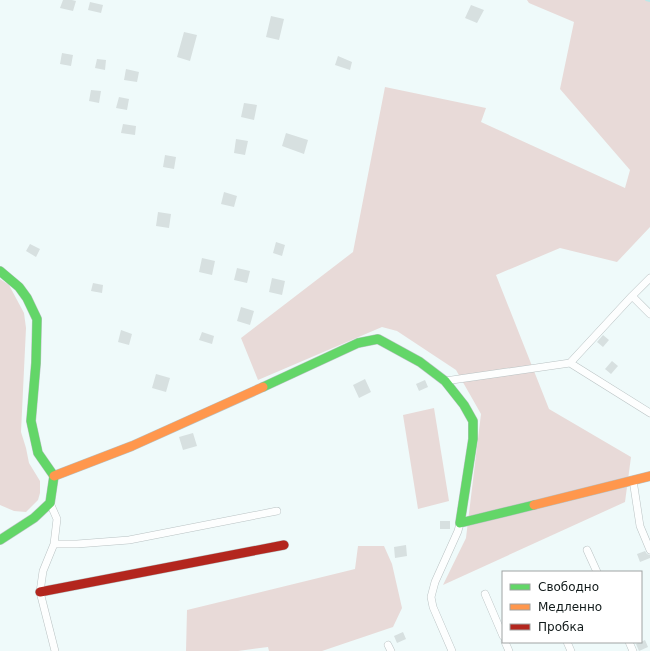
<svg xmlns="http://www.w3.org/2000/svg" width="650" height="651" viewBox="0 0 650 651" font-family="'DejaVu Sans',sans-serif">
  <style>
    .green { fill: #e8dad8 }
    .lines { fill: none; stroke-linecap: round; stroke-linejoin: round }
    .stream { stroke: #bee7e8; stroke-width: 2 }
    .building { fill: #d7e0e0 }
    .street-casing { stroke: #b9c2c3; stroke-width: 8 }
    .fast-casing { stroke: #b9c2c3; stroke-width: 10 }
    .slow-casing { stroke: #b9c2c3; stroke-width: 10 }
    .jam-casing { stroke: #b9c2c3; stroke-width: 10 }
    .street { stroke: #fdfefe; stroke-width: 7 }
    .fast { stroke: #63d668; stroke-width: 9 }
    .slow { stroke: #ff974d; stroke-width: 9 }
    .jam { stroke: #b3261e; stroke-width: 9 }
  </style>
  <rect width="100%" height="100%" fill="#effafa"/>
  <path class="green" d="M527 0H650V227L617 262 560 248 496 275 549 409 631 457 625 502 443 585 466 538 481 414 456 370 397 331 382 327 258 380 241 338 353 252 385 87 486 108 481 122 625 188 630 170 560 89 574 22 529 3Z
    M0 279 9 285 24 313 26 328 21 432 26 448 29 463 40 481V493L38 500 26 512 14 511 0 505Z
    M434 408 449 501 418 509 403 415Z
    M358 546H384L392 564 402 608 393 627 322 651H269L268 647 238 651H186L187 610 355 569Z"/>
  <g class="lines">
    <path class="stream" d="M646 0 650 1"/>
  </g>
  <path class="building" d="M63 0H72L76 1 73 11 60 8Z
    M90 2 103 5 101 13 88 10Z
    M471 5 484 10 477 23 465 18Z
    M271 16 284 19 279 40 266 37Z
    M184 32 197 35 190 61 177 57Z
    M62 53 73 55 71 66 60 64Z
    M338 56 352 62 350 70 335 65Z
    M97 59 106 60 105 70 95 68Z
    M126 69 139 72 137 82 124 80Z
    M91 90 101 91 99 103 89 101Z
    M119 97 129 99 127 110 116 108Z
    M244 103 257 105 254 120 241 117Z
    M123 124 136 126 135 135 121 133Z
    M286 133 308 140 304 154 282 146Z
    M236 139 248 141 245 155 234 153Z
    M165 155 176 157 174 169 163 167Z
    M224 192 237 196 234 207 221 204Z
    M158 212 171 214 169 228 156 226Z
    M276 242 285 245 282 256 273 253Z
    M30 244 40 249 36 257 26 251Z
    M202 258 215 261 212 275 199 272Z
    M237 268 250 271 247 283 234 280Z
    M272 278 285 281 282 295 269 292Z
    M93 283 103 285 102 293 91 291Z
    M241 307 254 311 250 325 237 321Z
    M121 330 132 334 129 345 118 342Z
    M202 332 214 336 212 344 199 340Z
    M603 335 609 340 603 347 597 342Z
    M612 361 618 366 611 374 605 369Z
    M156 374 170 378 166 392 152 388Z
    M365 379 371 392 359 398 353 385Z
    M425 380 428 387 419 391 416 384Z
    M193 433 197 446 183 450 179 437Z
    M440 521H450V529H440Z
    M406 545 407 556 395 558 394 547Z
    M645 551 647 554 650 555V558L640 562 637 554Z
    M403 632 406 639 397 643 394 636Z
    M645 640 648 647 639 651 636 644Z"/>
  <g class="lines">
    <defs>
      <path id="street" d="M632 296 650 314
        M570 363 650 413
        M445 381 570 363 632 296 650 278
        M633 480 640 526 650 550
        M50 503 57 519 54 544 43 571 40 592 55 651
        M54 544H77L129 540 277 511
        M587 550 597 572
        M485 594 503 636
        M505 642 509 651
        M567 642 571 651
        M629 642 633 651
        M388 645 391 651
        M452 651 433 607 431 597 435 582 458 531 460 523"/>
      <path id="fast" d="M0 271 19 287 27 298 37 319 36 363 31 421 38 453 54 476 50 503 34 518 0 540
        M263 387 358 343 378 339 420 362 445 381 464 405 473 421V439L460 523 534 505"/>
      <path id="slow" d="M54 476 132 446 263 387
        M534 505 650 476"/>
      <path id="jam" d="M40 592 284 545"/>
    </defs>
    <use href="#street" class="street-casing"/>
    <use href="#fast" class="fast-casing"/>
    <use href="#slow" class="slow-casing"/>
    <use href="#jam" class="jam-casing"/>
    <use href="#street" class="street"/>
    <use href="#fast" class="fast"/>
    <use href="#slow" class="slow"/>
    <use href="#jam" class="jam"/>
  </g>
  <rect x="502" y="571" width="140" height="72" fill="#ffffff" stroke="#a0a3a3"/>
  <rect x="510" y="584" width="20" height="6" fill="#63d668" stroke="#a0a3a3"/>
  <text x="538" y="591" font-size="12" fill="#111a1a">Свободно</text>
  <rect x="510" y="604" width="20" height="6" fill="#ff974d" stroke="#a0a3a3"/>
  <text x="538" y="611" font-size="12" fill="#111a1a">Медленно</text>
  <rect x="510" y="624" width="20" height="6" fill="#b3261e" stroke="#a0a3a3"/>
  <text x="538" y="631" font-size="12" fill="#111a1a">Пробка</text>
</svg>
